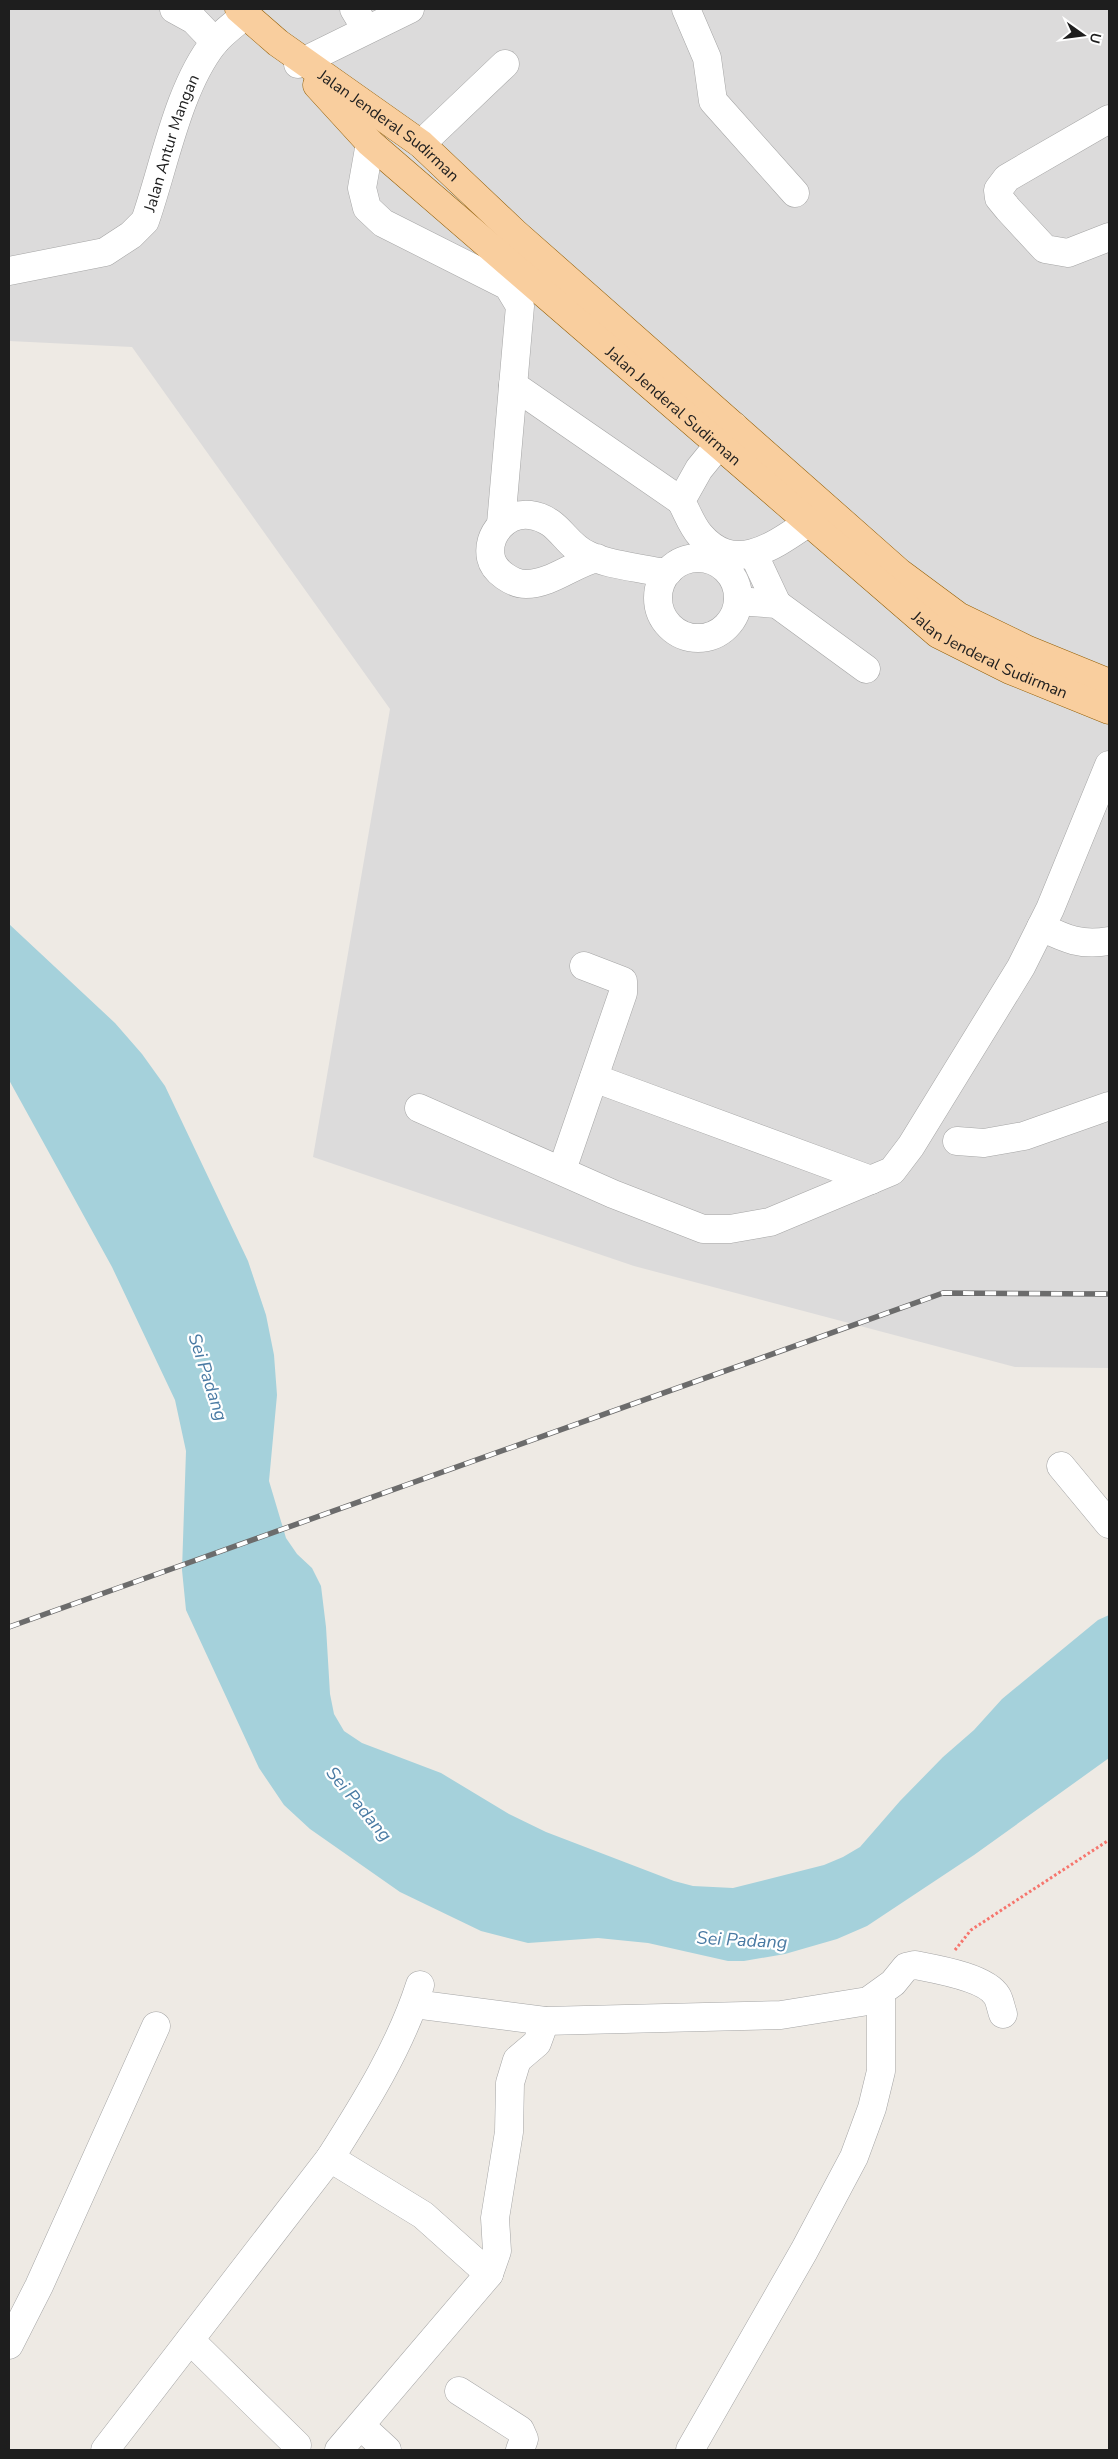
<svg xmlns="http://www.w3.org/2000/svg" width="1118" height="2459" viewBox="0 0 1118 2459" font-family="'Nunito Sans',sans-serif">
  <style>
    .residential { fill: #dcdbdb }
    .water { fill: #a5d1db }
    .lines { fill: none; stroke-linecap: round; stroke-linejoin: round }
    .minor-casing { stroke: #a5a5a5; stroke-width: 29 }
    .major-casing { stroke: #935e04; stroke-width: 29 }
    .path { stroke: #f6756d; stroke-width: 3; stroke-dasharray: 2.5 2.5; stroke-linecap: butt }
    .minor { stroke: #fff; stroke-width: 28 }
    .major { stroke: #f9ce9e; stroke-width: 28 }
    .rail-casing { stroke: #6c6c6c; stroke-width: 5.5 }
    .rail { stroke: #fff; stroke-width: 4; stroke-dasharray: 11; stroke-linecap: butt }
    .labels { text-anchor: middle; stroke-width: 4.5; stroke-linejoin: round; paint-order: stroke }
    .street-label { font-size: 16px; fill: #1e1e1e; stroke: #fff }
    .water-label { font-size: 18px; font-style: italic; fill: #497aa3; stroke: #fff }
  </style>
  <rect width="100%" height="100%" fill="#eeeae4"/>
  <path class="residential" d="M9 9H1109V1368L1015 1367 634 1266 313 1157 390 709 132 347 9 341Z"/>
  <path class="water" d="M9 924 115 1023 142 1054 165 1086 248 1261 266 1315 274 1355 277 1395 269 1481 286 1538 297 1554 312 1568 321 1586 326 1627 330 1694 334 1714 344 1731 362 1743 441 1773 509 1814 546 1832 674 1881 693 1886 733 1888 824 1865 843 1857 860 1847 900 1801 943 1757 974 1730 1002 1699 1098 1620 1109 1615V1758L974 1855 867 1926 837 1939 785 1954 744 1961H728L648 1943 598 1938 528 1943 481 1931 400 1892 310 1829 284 1805 259 1768 186 1610 182 1570 186 1451 175 1400 112 1267 9 1080Z"/>
  <g class="lines">
    <defs>
      <g id="minor">
        <path d="M174 9 194 20 215 42"/>
        <path d="M354 9 366 29"/>
        <path d="M686 9 707 58 713 101 795 193"/>
        <path d="M298 64 410 9"/>
        <path d="M1109 119 1007 178 998 190 999 198 1008 209 1045 249 1068 253 1109 237"/>
        <path d="M370 143 362 188 367 208 383 223 508 286 520 306 501 524"/>
        <path d="M421 144 505 64"/>
        <path id="s1" d="M9 271 105 252 131 235 145 221C164 167 178 88 214 43 222 33 235 24 245 15"/>
        <path d="M513 385 681 501"/>
        <path d="M734 426 699 469 681 501C687 512 692 526 700 535 735 576 775 545 809 522"/>
        <path d="M754 555 777 604"/>
        <circle cx="698" cy="598" r="40"/>
        <path d="M597 558C573 564 551 584 526 584 513 584 494 572 491 558 486 534 507 512 530 515 560 519 564 545 588 555 608 565 636 567 658 572H668"/>
        <path d="M738 601 777 604 866 669"/>
        <path d="M1041 927C1066 939 1081 946 1109 941"/>
        <path d="M594 1078 871 1180"/>
        <path d="M419 1108 613 1194 703 1229H730L770 1222 892 1171 911 1146 1021 967 1050 909 1109 765"/>
        <path d="M957 1141 984 1143 1024 1136 1109 1106"/>
        <path d="M562 1170 623 993V981L584 966"/>
        <path d="M1061 1466 1109 1524"/>
        <path d="M420 1985C400 2047 365 2103 330 2158L423 2215 489 2274"/>
        <path d="M414 2004 545 2021 781 2015 868 2001 893 1983 906 1967 915 1965C935 1969 986 1977 997 1996 1000 2001 1001 2009 1003 2014"/>
        <path d="M190 2340 297 2445"/>
        <path d="M9 2345 39 2286 156 2026"/>
        <path d="M459 2391 520 2430 524 2439 520 2450"/>
        <path d="M361 2426 387 2450"/>
        <path d="M105 2450 330 2158"/>
        <path d="M339 2450 489 2274 497 2251 495 2218 509 2132 510 2083 517 2060 537 2043 545 2021"/>
        <path d="M690 2450 804 2251 854 2157 872 2108 881 2071V1993"/>
      </g>
      <g id="major">
        <path id="s2" d="M239 9 278 43 421 144 514 232 900 573 958 616 1028 650 1109 683"/>
        <path id="s3" d="M317 85 370 143 938 634 1010 670 1109 710"/>
      </g>
    </defs>
    <use href="#minor" class="minor-casing"/>
    <use href="#major" class="major-casing"/>
    <path class="path" d="M955 1950 971 1930 1109 1840"/>
    <use href="#minor" class="minor"/>
    <use href="#major" class="major"/>
    <defs>
      <path id="rail" d="M9 1627 943 1293 1109 1294"/>
    </defs>
    <use href="#rail" class="rail-casing"/>
    <use href="#rail" class="rail"/>
  </g>
  <g class="labels">
    <g class="street-label">
      <text dy="6" stroke="none"><textPath href="#s2" startOffset="190">Jalan Jenderal Sudirman</textPath></text>
      <text dy="6" stroke="none"><textPath href="#s1" startOffset="231">Jalan Antur Mangan</textPath></text>
      <text dy="6" stroke="none"><textPath href="#s3" startOffset="480">Jalan Jenderal Sudirman</textPath></text>
      <text dy="6" stroke="none"><textPath href="#s3" startOffset="885">Jalan Jenderal Sudirman</textPath></text>
    </g>
    <g class="water-label">
      <text transform="translate(208 1377) rotate(72)" y="6">Sei Padang</text>
      <text transform="translate(359 1804) rotate(50)" y="6">Sei Padang</text>
      <text transform="translate(742 1940) rotate(3)" y="6">Sei Padang</text>
    </g>
  </g>
  <rect width="1118" height="2459" fill="none" stroke="#1e1e1e" stroke-width="20"/>
  <g transform="translate(1083 35) rotate(104)" stroke="#ffffff" stroke-width="4" paint-order="stroke">
  <path d="M0-4L9 19L0 12L-9 19Z" fill="#1e1e1e"/>
  <text y="-8" font-size="14" font-weight="bold" text-anchor="middle" fill="#1e1e1e">U</text>
  </g>
</svg>
